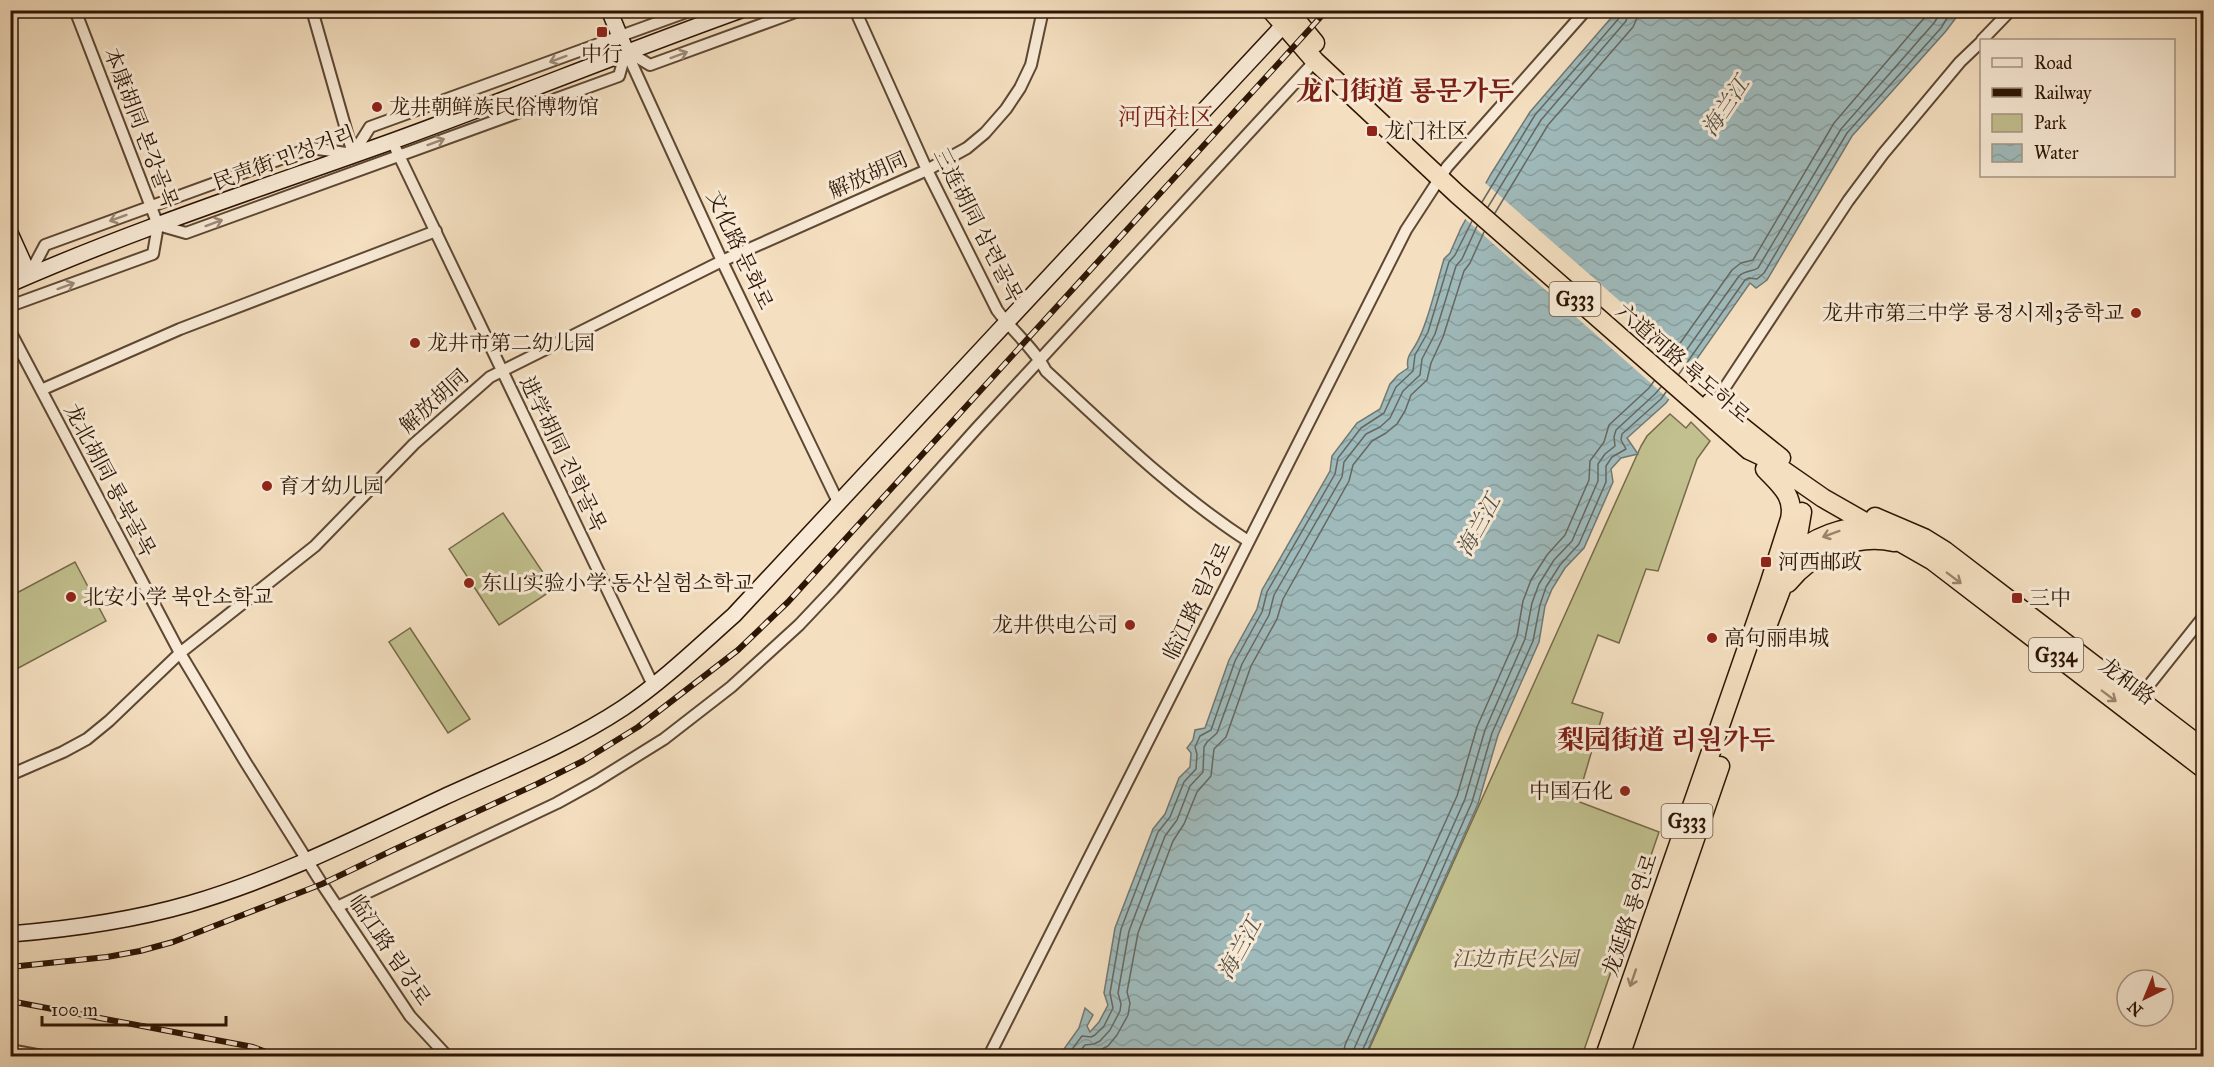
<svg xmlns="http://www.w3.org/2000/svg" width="2214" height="1067" viewBox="0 0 2214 1067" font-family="'IM FELL Great Primer','Noto Serif SC','Noto Serif KR',serif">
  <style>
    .green { fill: #c1c08e; stroke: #766a49; stroke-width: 1.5 }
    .water { fill: url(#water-waves); stroke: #717872; stroke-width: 1.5 }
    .pier { fill: #f4dfc0 }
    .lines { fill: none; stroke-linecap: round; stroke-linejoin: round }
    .shore { stroke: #666860; stroke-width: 1.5 }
    .street-casing { stroke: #5e4833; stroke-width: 14 }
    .secondary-casing { stroke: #2c1504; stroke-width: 18 }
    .highway-casing { stroke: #2c1504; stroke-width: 21 }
    .street { stroke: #f8ead6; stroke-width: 10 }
    .secondary { stroke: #f8ead6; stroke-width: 15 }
    .highway { stroke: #f4dfc0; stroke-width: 18 }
    .rail-casing { stroke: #2c1504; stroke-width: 6 }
    .rail { stroke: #f8ead6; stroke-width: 4; stroke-dasharray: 11; stroke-linecap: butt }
    .oneway { stroke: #9c8a78 }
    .oneway2 { stroke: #9a846b }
    .poi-dot { fill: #8f2418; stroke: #f8ead6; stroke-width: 2 }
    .labels { text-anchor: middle; stroke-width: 6; stroke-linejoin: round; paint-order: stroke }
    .shield { fill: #f8ead6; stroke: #695543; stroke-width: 1.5 }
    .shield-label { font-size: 20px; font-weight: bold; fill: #2c1504 }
    .poi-label { font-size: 21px; fill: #2c1504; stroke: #f8ead6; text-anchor: start }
    .street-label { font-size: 21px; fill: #2c1504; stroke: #f8ead6 }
    .park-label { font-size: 21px; font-style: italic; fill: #605134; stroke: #f8ead6 }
    .water-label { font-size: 22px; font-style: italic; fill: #544f44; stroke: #f8ead6 }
    .quarter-label { font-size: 24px; fill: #7a1f14; stroke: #f8ead6 }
    .district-label { font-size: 27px; font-weight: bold; fill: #7a1f14; stroke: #f8ead6 }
  </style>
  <defs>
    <pattern id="water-waves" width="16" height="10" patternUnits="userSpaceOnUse" patternTransform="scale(1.5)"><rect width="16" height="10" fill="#9fbabb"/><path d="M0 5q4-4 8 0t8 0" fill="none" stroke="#899f9f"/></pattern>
  </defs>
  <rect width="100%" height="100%" fill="#f4dfc0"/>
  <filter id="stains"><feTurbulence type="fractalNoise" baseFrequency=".00333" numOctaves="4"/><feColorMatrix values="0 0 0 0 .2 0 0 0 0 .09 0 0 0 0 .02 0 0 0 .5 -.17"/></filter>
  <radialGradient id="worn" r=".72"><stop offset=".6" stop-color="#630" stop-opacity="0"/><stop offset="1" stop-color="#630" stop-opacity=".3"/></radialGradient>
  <path class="green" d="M1670 414 1686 428 1691 422 1710 441 1697 459 1658 571 1646 569 1619 643 1598 635 1572 703 1603 713 1577 801 1659 832 1582 1056H1366L1641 446 1647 436Z
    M503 513 554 589 499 625 449 549Z
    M75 562 106 621 11 672V596Z
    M410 628 470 719 448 733 389 642Z"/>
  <path class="water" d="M1617 11H1961L1946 31 1852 136 1767 280 1756 288 1750 283 1666 403 1627 438 1638 454 1621 458 1611 469 1613 482 1584 548 1565 568 1552 589 1545 606 1539 642 1498 735 1478 804 1365 1056H1059L1079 1028 1085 1008 1093 1015 1087 1026 1090 1032 1099 1022 1108 1005 1104 993 1115 928 1153 829 1165 814 1179 778 1190 767 1191 753 1187 748 1193 740 1195 730 1205 728 1229 660 1257 609 1262 590 1330 471 1332 456 1357 423 1380 409 1390 384 1398 375 1408 368C1406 358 1410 354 1415 346 1427 327 1437 282 1444 259L1450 253 1461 228 1491 174 1530 112Z"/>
  <path class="pier" d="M1483 181 1695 367 1671 401 1463 217Z"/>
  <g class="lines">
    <path class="shore" d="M1482 202 1535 115 1620 17 1621 10
      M1488 207 1541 120 1626 21 1629 10
      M1495 213 1548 125 1633 27 1637 18 1638 10
      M1666 363 1732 270 1741 263 1753 260 1834 123 1931 10
      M1673 369 1739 276C1745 270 1752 272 1758 268L1841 129 1934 23 1942 10
      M1679 374 1745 280 1749 278 1757 279 1764 273 1847 133 1941 28 1952 10
      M1067 1056 1082 1036 1091 1037 1095 1035 1104 1026 1113 1008 1110 993 1121 929 1158 832 1170 817 1184 782 1196 769 1197 754 1195 747 1200 736 1211 730 1235 661 1262 612 1267 592 1335 474 1338 458 1361 428 1384 413 1396 387 1413 371 1415 355 1428 332 1449 262 1455 255 1472 221
      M1076 1056 1085 1045 1094 1044 1100 1041 1110 1030 1120 1011 1121 1004 1118 993 1129 931 1165 836 1177 820 1190 786 1203 772 1204 747 1207 742 1217 733 1242 664 1269 615 1274 595 1342 477 1344 462 1366 434 1380 427 1390 418 1403 391 1420 375 1422 359 1435 334 1456 266 1462 259 1477 226
      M1088 1056 1108 1046 1117 1035 1128 1015 1130 1003 1127 992 1138 933 1173 841 1184 824 1197 792 1211 776 1214 749 1226 737 1251 666 1277 619 1283 599 1349 481 1353 465 1372 441 1386 433 1397 424 1405 411 1411 395 1427 380 1431 363 1443 337 1464 271 1470 263 1484 232
      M1343 1056 1345 1045 1457 796 1477 727 1517 636 1523 601 1531 580 1547 555 1565 535 1589 480 1590 461 1604 442 1609 425 1649 388 1654 381
      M1352 1056 1354 1049 1465 799 1485 730 1525 639 1532 603 1539 584 1554 560 1572 541 1598 481V464L1605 454 1615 446 1614 437 1616 430 1655 394 1661 387
      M1360 1056 1472 802 1492 733 1533 641 1540 605 1546 587 1560 565 1579 544 1606 482V466L1612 457 1626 449 1621 440 1622 434 1661 399 1666 392"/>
    <defs>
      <path id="street" d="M75 10 158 225
        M312 10 353 154
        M855 10 927 170 997 310C1012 331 1034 348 1046 371 1111 431 1174 493 1248 541
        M1982 40 2011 10
        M626 51 722 261 839 504
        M627 51 650 65 801 10
        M392 141 653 685
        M353 154 370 127 692 10
        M158 225 186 233 619 76 626 51
        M10 266 29 275 45 245 311 148 353 154
        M10 306 153 254 158 225
        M10 331 180 653 246 763 322 884 410 1016 447 1056
        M41 390 180 329 436 231
        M1712 407 1848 201 1883 154 1960 62 1982 41
        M2138 699 2204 616
        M10 775 63 752 87 739 109 721 180 653 315 546 414 444 490 377 722 261 927 170 967 148 985 133 1006 109 1020 88 1031 65 1043 10
        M337 907 557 803 595 782 664 739 731 687 799 625 833 589 976 429 1315 61
        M10 1050 42 1056
        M989 1056 1406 230 1447 167 1586 10"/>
      <path id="secondary" d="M609 10 626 51
        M10 233 29 275
        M10 284C135 229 265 187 393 141 509 99 624 52 741 10
        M10 934C71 929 130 921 189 904 278 878 361 836 444 797 505 769 567 745 623 708 663 681 698 647 734 615L1291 17"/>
      <path id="highway" d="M1271 10 1315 61 1457 194 1749 450 1764 457 1823 498 1933 561 2204 769
        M1288 10 1315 43
        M1711 402 1781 458
        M1875 517 1924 538 1945 551 2204 749
        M1791 558C1811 537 1846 525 1875 526
        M1788 583C1812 553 1855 533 1894 542
        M1766 629 1795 553 1802 512
        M1605 1056 1769 585 1790 519C1795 496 1780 485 1765 469
        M1620 1056 1720 766"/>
    </defs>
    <use href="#street" class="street-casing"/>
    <use href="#secondary" class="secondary-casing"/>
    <use href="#highway" class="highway-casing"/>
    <use href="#street" class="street"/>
    <use href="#secondary" class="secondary"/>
    <use href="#highway" class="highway"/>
    <defs>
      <path id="rail" d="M10 967 107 957 140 951 173 942 322 884 391 851 537 784 583 761 638 727 738 650 788 602 1327 10
        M10 1001 253 1047 277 1056"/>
    </defs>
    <use href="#rail" class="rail-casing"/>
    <use href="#rail" class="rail"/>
  </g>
  <defs><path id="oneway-shaft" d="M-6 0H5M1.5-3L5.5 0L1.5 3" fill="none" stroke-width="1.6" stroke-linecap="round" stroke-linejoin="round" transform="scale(1.5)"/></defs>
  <g class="oneway">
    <use href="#oneway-shaft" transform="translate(679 55) rotate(-20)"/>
    <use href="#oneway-shaft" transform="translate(558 59) rotate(160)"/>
    <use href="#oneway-shaft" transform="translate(436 142) rotate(-20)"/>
    <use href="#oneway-shaft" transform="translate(118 218) rotate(160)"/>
    <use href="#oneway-shaft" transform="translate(214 223) rotate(-20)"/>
    <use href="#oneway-shaft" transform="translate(66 286) rotate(-20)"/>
  </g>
  <g class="oneway2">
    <use href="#oneway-shaft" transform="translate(1831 534) rotate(160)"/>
    <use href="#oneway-shaft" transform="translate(1954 578) rotate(37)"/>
    <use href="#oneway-shaft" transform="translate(2109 696) rotate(37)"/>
    <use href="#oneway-shaft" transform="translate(1633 978) rotate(109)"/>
  </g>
  <g class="poi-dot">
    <rect x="596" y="26" width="12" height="12" rx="3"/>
    <circle cx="377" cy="107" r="6"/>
    <rect x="1366" y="125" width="12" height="12" rx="3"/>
    <circle cx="2136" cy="313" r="6"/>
    <circle cx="415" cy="343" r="6"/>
    <circle cx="267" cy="486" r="6"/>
    <rect x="1760" y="556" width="12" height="12" rx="3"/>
    <circle cx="469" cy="583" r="6"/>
    <circle cx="71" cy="597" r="6"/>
    <rect x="2011" y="592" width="12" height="12" rx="3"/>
    <circle cx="1130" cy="625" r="6"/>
    <circle cx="1712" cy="638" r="6"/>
    <circle cx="1625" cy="791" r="6"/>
  </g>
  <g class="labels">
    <g class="shield">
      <rect x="1549.5" y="282" width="51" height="34" rx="4.5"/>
      <rect x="2029" y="638" width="54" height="34" rx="4.5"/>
      <rect x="1661.5" y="804" width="51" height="34" rx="4.5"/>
    </g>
    <g class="shield-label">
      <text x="1575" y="306">G333</text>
      <text x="2056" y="662">G334</text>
      <text x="1687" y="828">G333</text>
    </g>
    <g class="poi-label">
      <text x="602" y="61" text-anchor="middle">中行</text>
      <text x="389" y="114">龙井朝鲜族民俗博物馆</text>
      <text x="1384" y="138">龙门社区</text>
      <text x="2124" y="320" text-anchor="end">龙井市第三中学 룡정시제3중학교</text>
      <text x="427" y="350">龙井市第二幼儿园</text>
      <text x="279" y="493">育才幼儿园</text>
      <text x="1778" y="569">河西邮政</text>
      <text x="481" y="590">东山实验小学 동산실험소학교</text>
      <text x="83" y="604">北安小学 북안소학교</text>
      <text x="2029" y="605">三中</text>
      <text x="1118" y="632" text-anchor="end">龙井供电公司</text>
      <text x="1724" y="645">高句丽串城</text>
      <text x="1613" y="798" text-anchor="end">中国石化</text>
    </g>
    <g class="street-label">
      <text transform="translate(141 128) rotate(69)" y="7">本康胡同 본강골목</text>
      <text transform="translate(284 158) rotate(-20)" y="7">民声街 민성거리</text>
      <text transform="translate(868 175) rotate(-24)" y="7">解放胡同</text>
      <text transform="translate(978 225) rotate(63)" y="7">三连胡同 삼련골목</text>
      <text transform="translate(740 250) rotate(65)" y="7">文化路 문화로</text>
      <text transform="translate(1683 363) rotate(41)" y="7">六道河路 륙도하로</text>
      <text transform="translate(434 401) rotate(-42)" y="7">解放胡同</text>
      <text transform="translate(563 454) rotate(64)" y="7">进学胡同 진학골목</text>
      <text transform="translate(110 480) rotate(62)" y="7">龙北胡同 룡북골목</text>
      <text transform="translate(1197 601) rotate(-64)" y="7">临江路 림강로</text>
      <text transform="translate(2127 681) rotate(37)" y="7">龙和路</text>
      <text transform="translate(1630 915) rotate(-71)" y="7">龙延路 룡연로</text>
      <text transform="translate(390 950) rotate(56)" y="7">临江路 림강로</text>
    </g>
    <g class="park-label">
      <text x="1515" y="966">江边市民公园</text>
    </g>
    <g class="water-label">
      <text transform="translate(1725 106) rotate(-56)" y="8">海兰江</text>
      <text transform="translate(1478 525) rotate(-61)" y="8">海兰江</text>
      <text transform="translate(1239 948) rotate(-61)" y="8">海兰江</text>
    </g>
    <g class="quarter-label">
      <text x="1166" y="125">河西社区</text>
    </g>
    <g class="district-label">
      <text x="1405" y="100">龙门街道 룡문가두</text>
      <text x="1666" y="749">梨园街道 리원가두</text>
    </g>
  </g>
  <rect width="2214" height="1067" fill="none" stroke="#f4dfc0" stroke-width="36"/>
  <rect x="12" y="12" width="2190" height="1043" fill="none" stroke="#2c1504" stroke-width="3"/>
  <rect x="18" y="18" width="2178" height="1031" fill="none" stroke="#2c1504" stroke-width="1.5"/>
  <rect x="1980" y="39" width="195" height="138" fill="#f8ead6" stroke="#a69582" stroke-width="1.5"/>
  <rect x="1992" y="58" width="30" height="9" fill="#f8ead6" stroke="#a69582" stroke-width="1.5"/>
  <text x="2034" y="69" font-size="18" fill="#2c1504">Road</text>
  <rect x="1992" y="88" width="30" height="9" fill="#2c1504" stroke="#a69582" stroke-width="1.5"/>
  <text x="2034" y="99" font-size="18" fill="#2c1504">Railway</text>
  <rect x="1992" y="114" width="30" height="18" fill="#c1c08e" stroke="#a69582" stroke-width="1.5"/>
  <text x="2034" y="129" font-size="18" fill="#2c1504">Park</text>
  <rect x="1992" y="144" width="30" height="18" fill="url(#water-waves)" stroke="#a69582" stroke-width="1.5"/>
  <text x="2034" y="159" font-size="18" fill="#2c1504">Water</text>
  <g transform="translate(2145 998) rotate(223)"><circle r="28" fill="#f8ead6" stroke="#a69582" stroke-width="1.5"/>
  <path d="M0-4.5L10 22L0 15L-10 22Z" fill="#8f2418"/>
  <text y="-9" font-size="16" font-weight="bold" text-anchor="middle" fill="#2c1504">N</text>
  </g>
  <path d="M42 1016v9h184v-9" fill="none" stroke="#2c1504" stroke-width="3"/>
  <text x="51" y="1016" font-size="18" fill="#2c1504" stroke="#f8ead6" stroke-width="4.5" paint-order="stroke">100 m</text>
  <rect width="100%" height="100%" filter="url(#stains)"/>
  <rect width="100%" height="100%" fill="url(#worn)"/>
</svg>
